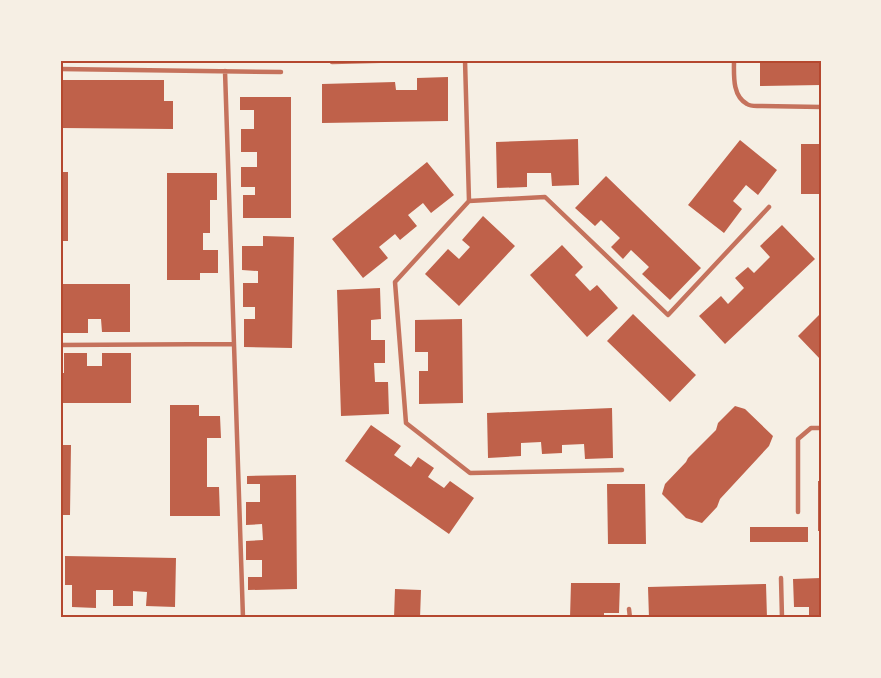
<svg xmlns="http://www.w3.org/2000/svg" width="881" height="678" viewBox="0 0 881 678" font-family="Raleway,sans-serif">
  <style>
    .building { fill: #bf614a }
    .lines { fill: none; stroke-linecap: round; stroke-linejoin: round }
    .service { stroke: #c5725c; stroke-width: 4.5 }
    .neatline { fill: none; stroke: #b5482f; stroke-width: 2 }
  </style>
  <rect width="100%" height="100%" fill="#f6efe4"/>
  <path class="building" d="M760 60H821V85L760 86Z
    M448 77V121L322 123V84L395 82 396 90H417V78Z
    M62 80H164V101H173V129L62 128Z
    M240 97H291V218H243V195H255V187H241V167H257V152H241V129H254V110H240Z
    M578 139 579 185 552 186 551 173H527V187L497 188 496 142Z
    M740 140 777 170 758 195 746 185 733 201 742 209 724 233 688 205Z
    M801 144H821V194H801Z
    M427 162 454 195 431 213 423 203 408 215 417 226 400 240 395 234 379 247 388 258 363 278 332 239Z
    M60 172H68V241H60Z
    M167 173H217V200H210V233H203V250H218V273H200V280H167Z
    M606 176 701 268 670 300 642 274 649 267 631 250 623 259 611 247 620 238 601 220 595 226 575 208Z
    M483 216 515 246 459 306 425 274 448 249 459 259 470 247 462 240Z
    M782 225 815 259 725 344 699 316 721 296 728 304 744 288 735 278 748 267 754 273 770 257 760 246Z
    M263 236 294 237 292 348 244 347V319H255V307H243V283H258V271L242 270V246H263Z
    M562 245 583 267 575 275 590 291 597 285 618 308 587 337 530 275Z
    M60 284H130V332H102L101 319H88V333H60Z
    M380 288 381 319 371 320V340H385V363H374L375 382H388L389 414 341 416 337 290Z
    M821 313V360L798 336Z
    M633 314 696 375 670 402 607 341Z
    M462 319 463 403 419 404V371H428V352H415V320Z
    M64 353H87V366H102V353H131V403H60V373H64Z
    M170 405H199V416H220L221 438H207V487H219L220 516H170Z
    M735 406 745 409 773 436 769 446 720 499 717 507 702 523 686 518 662 494 665 484 686 462 688 458 716 430 718 423Z
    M612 408 613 458 585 459 584 444 562 445V453L542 454 541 442 521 443V456L488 458 487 413Z
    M371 425 401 446 394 455 411 467 418 457 434 468 428 477 444 488 450 481 474 498 449 534 345 461Z
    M60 445H71L70 515H60Z
    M296 475 297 589 248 590V577H262V560H246V541L263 540 262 524 246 525V502H260V484H247V476Z
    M818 481H821V531H818Z
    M607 484H645L646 544H608Z
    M750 527H808V542H750Z
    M65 556 176 558 175 607 146 606 147 592 133 591V606H113V590H96V608L72 607V585H65Z
    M821 578V618H809V607H794L793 579Z
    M571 583H620L619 613H604V618H570Z
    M766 584 767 618H649L648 587Z
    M395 589 421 590 420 618H394Z"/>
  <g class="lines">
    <path class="service" d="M465 60 469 201 545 197 668 315 769 207
      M734 60C734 75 732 96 747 104 750 106 754 106 757 106L821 107
      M332 62 411 60
      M60 69 281 72
      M225 71 243 618
      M469 201 395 282 406 423 470 473 622 470
      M60 345 233 344
      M798 512V439L811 428H821
      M781 578 782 618
      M629 609 630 618"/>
  </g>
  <rect width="881" height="678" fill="none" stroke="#f6efe4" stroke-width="123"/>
  <rect x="62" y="62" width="758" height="554" class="neatline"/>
</svg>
